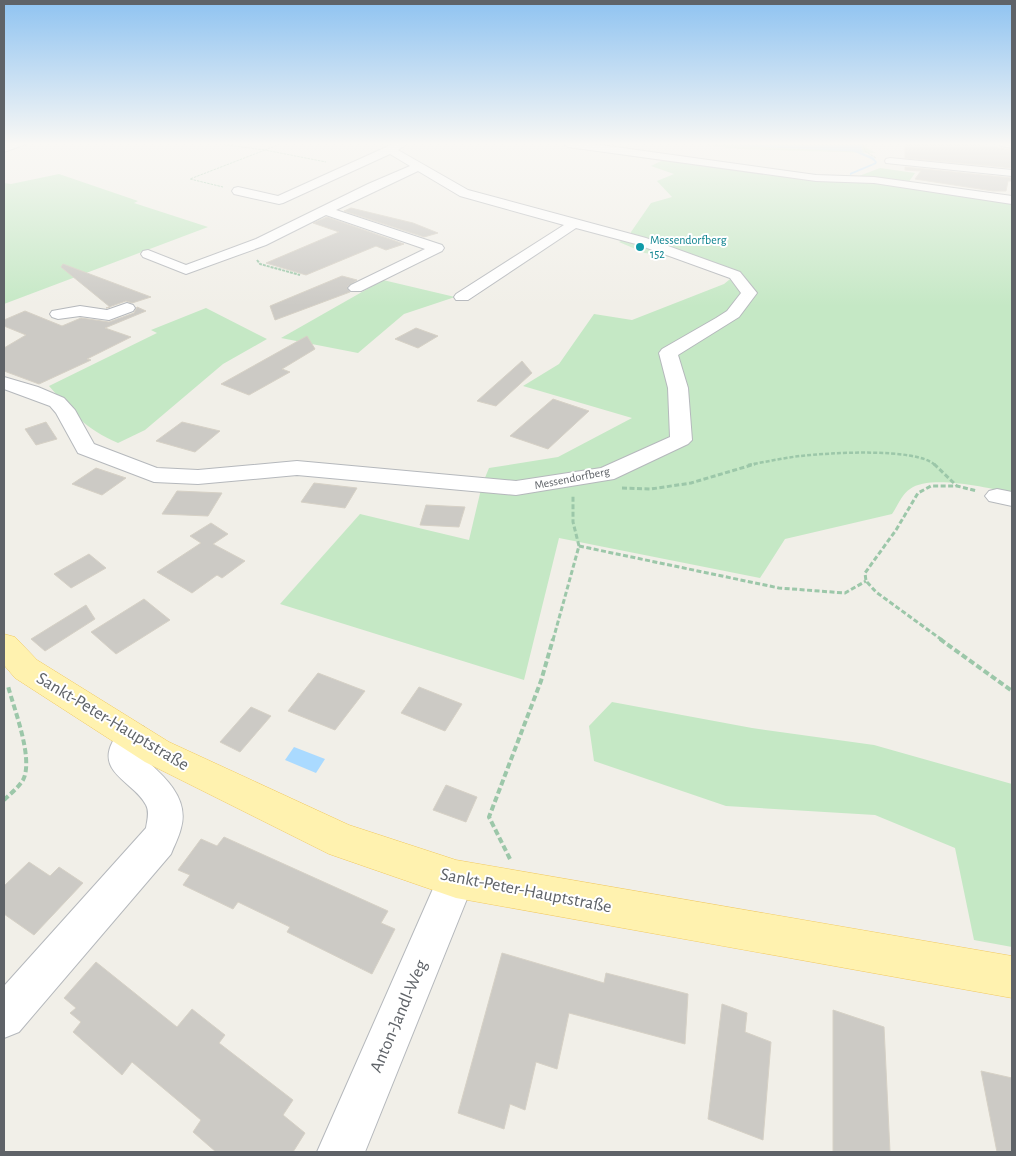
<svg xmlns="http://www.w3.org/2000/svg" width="1016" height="1156" viewBox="0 0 1016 1156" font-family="'Alegreya Sans',sans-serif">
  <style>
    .green { fill: #c5e8c5 }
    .water { fill: #aadaff }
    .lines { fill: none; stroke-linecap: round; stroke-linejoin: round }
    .stream { fill: #aadaff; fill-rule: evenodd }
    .building { fill: #cccac5; stroke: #d6d1c6 }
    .minor-casing { stroke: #b5b8bc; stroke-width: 2 }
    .major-casing { stroke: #f2c960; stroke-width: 1 }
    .path-far4 { stroke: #9cc7a9; stroke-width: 1; stroke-dasharray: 2.5 1; stroke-linecap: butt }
    .path-far3 { stroke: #9cc7a9; stroke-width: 2; stroke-dasharray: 3 1; stroke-linecap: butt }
    .path-far2 { stroke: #9cc7a9; stroke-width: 2.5; stroke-dasharray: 4 2; stroke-linecap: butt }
    .path-far1 { stroke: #9cc7a9; stroke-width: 3; stroke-dasharray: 5 2.5; stroke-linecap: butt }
    .path { stroke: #9cc7a9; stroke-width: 4; stroke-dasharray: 6 3; stroke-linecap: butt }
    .minor { fill: #fff; fill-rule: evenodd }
    .major { fill: #fff2af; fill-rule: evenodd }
    .culture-dot { fill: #0f9aa8; stroke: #fff; stroke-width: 2 }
    .labels { text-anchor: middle; stroke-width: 4; stroke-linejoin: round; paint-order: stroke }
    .far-culture-label { font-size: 12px; fill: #0d838f; stroke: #fff; text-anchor: start }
    .far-street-label { font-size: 12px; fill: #5f6368; stroke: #fff }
    .near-street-label { font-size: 18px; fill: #5f6368; stroke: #fff }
  </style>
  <rect width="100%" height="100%" fill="#f1efe8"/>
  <path class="green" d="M867 144V148L876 153 740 149 705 145Z
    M667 158 866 180 1012 201V493C988 488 930 474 910 489 902 494 897 507 892 514L785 539 760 578 559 538 524 680 280 604 360 514 469 540 482 485 489 468 558 457 632 418 523 386 559 364 594 314 632 320 724 284 735 275 676 258 645 253 619 242 631 236V232L651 203 672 197 657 181 674 174 651 166Z
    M880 168 915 173 908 183 859 176Z
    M59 174 138 201 134 203 208 227 4 304V183L11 184Z
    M383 280 455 297 404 314 358 353 281 338Z
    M206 308 267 339 223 364 145 430 118 443C85 429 72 412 49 386L157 333 151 330Z
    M612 702 752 728 874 745 1012 784V947L974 940 955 848 875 815 726 806 594 761 589 726Z"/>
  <path class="water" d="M738 145H861L863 152 742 146Z
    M294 747 325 759 316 773 285 760Z"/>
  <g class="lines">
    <path class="stream" d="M850 148 873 157 877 162 876 164 850 175V173L874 163 875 162 871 159 850 150Z"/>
  </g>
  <path class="building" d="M905 144H971L1012 150V168L905 158Z
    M905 167 1012 178V181H1008L1006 191H993L915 179 921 171 905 170Z
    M351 208 413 223 438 233 424 237 344 211Z
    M327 217 404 244 386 250 376 246 306 275 266 263 339 232 313 223Z
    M63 264 151 297 132 303 126 301 106 308 110 307 61 267Z
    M342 276 357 280 347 287 350 292 275 320 270 306Z
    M137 307 146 311 105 328 131 337 87 359 91 360 39 384 4 371V348L26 335 4 326V320L25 311 62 326 81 318 109 322 134 313Z
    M416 328 438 336 418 348 395 339Z
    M307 336 315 349 282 369 290 372 249 395 221 384Z
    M522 361 532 373 496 406 477 401Z
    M553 399 589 411 548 449 510 436Z
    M46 422 57 439 36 445 25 429Z
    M182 422 220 431 195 452 156 441Z
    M96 468 126 478 102 495 72 484Z
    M314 483 357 488 345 508 301 502Z
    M177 491 222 493 208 516 162 514Z
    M426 505 465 507 459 527 420 525Z
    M211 523 228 534 213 544 245 561 222 578 217 575 192 593 157 572 201 543 190 536Z
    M89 554 106 568 71 588 54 574Z
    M144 599 170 620 116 654 91 632Z
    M86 605 95 619 45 651 31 639Z
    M318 673 365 691 335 730 288 711Z
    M419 687 462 704 445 731 401 713Z
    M251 707 271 716 240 752 220 742Z
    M446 785 477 797 466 822 433 810Z
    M224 837 388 911 381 923 395 929 372 974 287 932 290 927 238 902 233 909 183 885 190 875 178 870 201 839 217 846Z
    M29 862 50 876 59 867 83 883 34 935 4 914V886Z
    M502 953 604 983 606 973 688 994 685 1044 569 1013 557 1069 536 1062 525 1110 510 1104 504 1129 458 1113Z
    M96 962 177 1027 192 1009 225 1035 219 1043 293 1100 283 1115 305 1133 293 1152H216L193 1132 201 1120 132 1062 122 1075 73 1032 81 1022 70 1013 76 1008 64 998Z
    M722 1004 747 1013 745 1032 771 1042 763 1140 708 1119Z
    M833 1010 884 1027 890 1152H833Z
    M981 1071 1012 1078V1152H997Z"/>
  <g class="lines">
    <defs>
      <path id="minor" d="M8 144H26L4 152V146Z
        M393 144H407L398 150 468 190 646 238 740 272 757 293 739 317 678 355 688 388 692 440 688 444 614 479 516 495 297 475 198 484 154 482 78 453 56 413 50 406 4 389V377L38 387 64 398 75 410 94 444 157 468 198 470 297 461 516 481 601 468 670 437 668 388 659 353 662 349 716 318 727 311 741 293 730 278 636 244 576 228 468 300H456L454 297 456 294 564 225 460 196 418 171 336 210 442 245 444 248 442 251 361 291H351L348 288 351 285 425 249 326 215 266 245 186 274 143 257 141 254 143 251 148 250 186 265 256 239 368 184 410 166 390 154 283 203 279 204 234 194 232 191 234 188 238 187 278 196Z
        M563 144H594L816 175 874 177 1012 196V204L874 183 816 181 568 147Z
        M1000 144H1012V148L1001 146Z
        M890 158 1012 170V176L886 163 885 161 886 159Z
        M127 303 133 305 135 308 133 311 109 320 80 316 58 319 52 317 50 314 52 311 80 306 107 310Z
        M997 489 1012 492V506L989 501 985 496 989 491Z
        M133 723 144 727 149 737 141 752V756C162 774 190 797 181 828 179 837 174 846 171 854L19 1032 4 1038V986L146 828C147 821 150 812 146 805 135 783 97 773 112 743 117 732 122 727 133 723Z
        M456 861 469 866 475 879 365 1152H317L443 866Z"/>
      <path id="major" d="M4 634 15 637 37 660 169 742 349 825 456 860 1012 956V998L456 898 329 854 145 762 15 678 4 665Z"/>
    </defs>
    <use href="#minor" class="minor-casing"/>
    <use href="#major" class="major-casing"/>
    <path class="path-far4" d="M220 144 265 150 190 179 223 187
      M280 144 265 150 326 162
      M863 144 865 151 876 158"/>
    <path class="path-far3" d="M257 260 260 264 300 275"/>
    <path class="path-far2" d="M748 465C765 462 783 458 800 456 828 453 916 447 935 465"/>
    <path class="path-far1" d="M934 464 957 486
      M622 488 651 489 691 483 755 464
      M579 546 779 588 845 593 866 581
      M553 640 579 546 573 522V496
      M942 640 876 592 866 581 865 573 896 530 918 493 931 486H957L977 491"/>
    <path class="path" d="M940 639 1012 691
      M4 800C10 794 18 788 23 780 34 759 14 709 8 686
      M510 859 489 817 541 681 553 639"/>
    <use href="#minor" class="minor"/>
    <use href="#major" class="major"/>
  </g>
  <linearGradient id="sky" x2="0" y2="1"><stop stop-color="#8fc3f1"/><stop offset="0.47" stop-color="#f9f8f5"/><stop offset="1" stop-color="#f9f8f5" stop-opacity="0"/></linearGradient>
  <rect width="1016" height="306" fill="url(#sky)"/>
  <circle class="culture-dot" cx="640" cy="247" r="5"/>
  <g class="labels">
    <g class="far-culture-label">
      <text x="650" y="244">Messendorfberg<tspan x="650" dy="14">152</tspan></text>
    </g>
    <g class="far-street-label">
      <text transform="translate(572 478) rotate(-11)" y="4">Messendorfberg</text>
    </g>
    <g class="near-street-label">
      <text transform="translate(113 721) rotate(31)" y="6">Sankt-Peter-Hauptstraße</text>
      <text transform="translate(526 890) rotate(11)" y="6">Sankt-Peter-Hauptstraße</text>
      <text transform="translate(398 1016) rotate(-67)" y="6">Anton-Jandl-Weg</text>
    </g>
  </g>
  <rect width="1016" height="1156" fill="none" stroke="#5f6368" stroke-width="10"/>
</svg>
